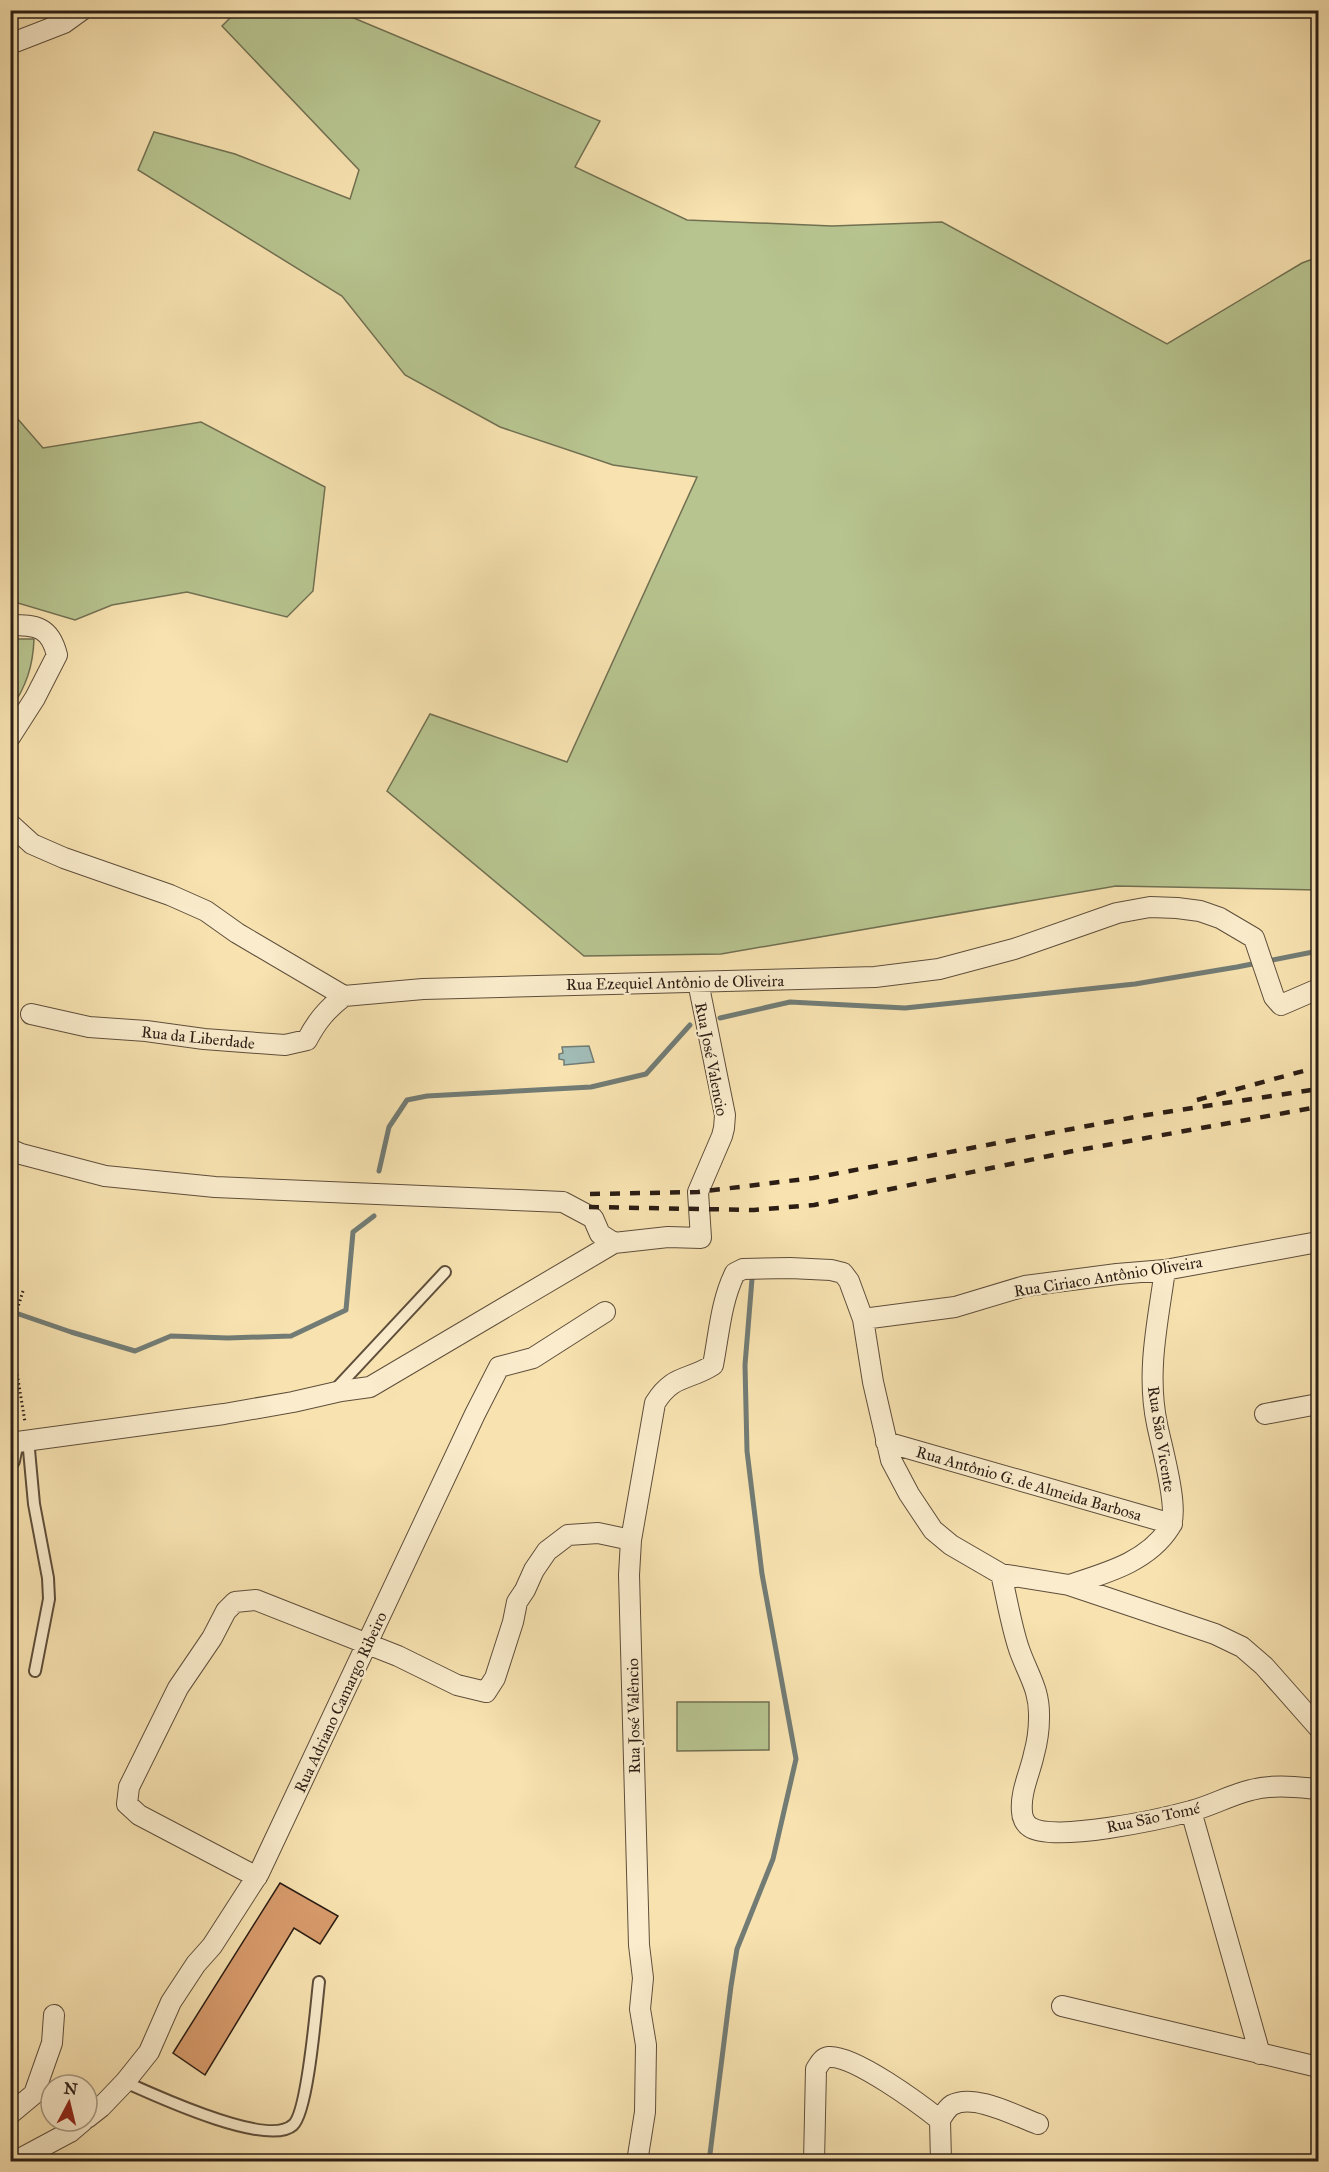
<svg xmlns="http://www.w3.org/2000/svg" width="1329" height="2172" viewBox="0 0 1329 2172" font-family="'IM FELL Great Primer',serif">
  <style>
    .green { fill: #b7c48f; stroke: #717052; stroke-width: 1.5 }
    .water { fill: #a1bcb6; stroke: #727c75; stroke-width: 1.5 }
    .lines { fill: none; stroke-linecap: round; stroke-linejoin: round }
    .stream { stroke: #727c75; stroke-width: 5 }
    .building { fill: #d89b6c; stroke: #2b1d14; stroke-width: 1.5 }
    .lane-casing { stroke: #5e4e3b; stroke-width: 14 }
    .street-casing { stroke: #5e4e3b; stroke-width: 22 }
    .path { stroke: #2b1d14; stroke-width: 3; stroke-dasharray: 1.5 3; stroke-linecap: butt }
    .lane { stroke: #faeccc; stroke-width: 10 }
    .street { stroke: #faeccc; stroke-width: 20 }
    .rail { stroke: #2b1d14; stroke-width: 4.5; stroke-dasharray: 10 10; stroke-linecap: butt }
    .labels { text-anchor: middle; stroke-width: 4.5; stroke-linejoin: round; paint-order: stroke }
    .street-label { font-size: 16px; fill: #2b1d14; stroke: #faeccc }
  </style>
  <rect width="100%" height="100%" fill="#f7e2b0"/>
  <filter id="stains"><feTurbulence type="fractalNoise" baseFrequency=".00333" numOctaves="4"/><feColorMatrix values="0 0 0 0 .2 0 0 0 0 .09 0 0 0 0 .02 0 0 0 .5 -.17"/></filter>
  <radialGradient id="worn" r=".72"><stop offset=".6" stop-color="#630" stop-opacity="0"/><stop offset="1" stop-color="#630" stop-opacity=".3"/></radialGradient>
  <path class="green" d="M237 11H337L600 121 575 167 687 220 832 226 942 222 1167 344 1302 263 1318 257V890L1116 886 721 954 584 956 387 791 430 714 567 762 697 477 613 465 500 427 405 375 342 296 138 170 154 132 235 154 350 199 359 170 222 26Z
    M10 410 43 448 201 422 325 487 313 591 287 617 187 592 112 605 75 620 11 601Z
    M11 639H34C33 667 26 686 11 709Z
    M677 1702H769V1750L677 1751Z"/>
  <path class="water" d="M589 1046 594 1062 564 1065V1060L559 1059V1054L563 1053 562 1047Z"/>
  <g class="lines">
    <path class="stream" d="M720 1018 790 1002 905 1008 1135 984 1237 967 1318 951
      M379 1171 389 1127 407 1100 427 1096 591 1087 646 1074 690 1025
      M10 1311 71 1332 135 1351 171 1336 228 1338 291 1336 346 1310 353 1232 374 1216
      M709 2162 731 1986 737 1949 773 1859 796 1759 762 1574 747 1451 745 1365 752 1279"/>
  </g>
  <path class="building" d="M280 1883 338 1916 320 1944 294 1928 205 2075 173 2053Z"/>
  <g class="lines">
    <defs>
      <path id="lane" d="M334 1391 445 1272
        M28 1439 34 1504 48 1578 49 1599 35 1671
        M10 1468 14 1461 18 1441
        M125 2082C154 2095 268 2148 293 2125 308 2112 316 2007 319 1982"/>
      <path id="street" d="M10 44 64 23 82 10
        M10 625C37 625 50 627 57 655L35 698 10 737
        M10 824 32 844 64 858 170 895 206 911 237 933 344 996 423 989 875 977 939 969 1014 949 1117 913 1150 907 1177 908 1200 911 1220 918 1254 938 1274 997 1281 1005 1318 989
        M31 1014 89 1027 146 1031 204 1039 285 1045 307 1040C317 1021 327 1009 344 996
        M10 1149 21 1154 105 1176 215 1187 563 1202 593 1218 600 1234 614 1243 668 1237 701 1238 698 1192 722 1136 724 1128 725 1115 698 982
        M863 1319 955 1307 1025 1286 1117 1274 1165 1270 1318 1242
        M1265 1414 1318 1404
        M886 1442 1172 1524
        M10 1443 224 1414 293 1402 341 1391 370 1387 614 1243
        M1001 1574C1007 1599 1011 1625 1019 1649 1028 1675 1040 1689 1039 1718 1039 1730 1037 1743 1034 1754 1030 1773 1020 1792 1022 1812 1022 1817 1025 1824 1030 1827 1053 1843 1162 1819 1191 1811 1211 1806 1230 1795 1251 1790 1273 1784 1296 1787 1318 1789
        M1069 1585C1106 1573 1148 1562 1170 1527 1180 1510 1161 1445 1157 1424 1146 1372 1158 1321 1165 1270
        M1191 1811 1260 2054
        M257 1877 139 1815 127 1804 129 1787 178 1688 212 1638 226 1611 235 1602 256 1600 398 1656 457 1685 486 1692 495 1678 513 1622 517 1602 525 1590 534 1570 547 1551 568 1535 598 1533 631 1540
        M1062 2006 1318 2067
        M10 2114 34 2094 52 2043 54 2015
        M87 2118 101 2107 125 2082 149 2052 171 2002 196 1964 212 1946 259 1873 475 1414 499 1367 533 1358 605 1312
        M940 2120C943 2115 947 2108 952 2105 974 2093 1016 2116 1038 2124
        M14 2162 70 2132 83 2121
        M637 2162 645 2112 646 2045 640 2009 643 1978 639 1945 629 1575 631 1540 655 1403C673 1374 688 1381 713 1365 719 1334 721 1301 735 1273L743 1269 790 1268 831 1270 843 1273 849 1281 863 1319 873 1382 891 1460 909 1494 933 1530 951 1545 1001 1574 1069 1585 1215 1634 1242 1647 1264 1666 1318 1727
        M814 2162 816 2069C820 2063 822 2058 829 2057 854 2055 920 2104 940 2120L941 2162"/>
    </defs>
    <use href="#lane" class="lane-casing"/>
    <use href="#street" class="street-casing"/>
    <path class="path" d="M23 1291 15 1316 11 1337 25 1422"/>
    <use href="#lane" class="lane"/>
    <use href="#street" class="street"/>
    <path class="rail" d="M1197 1100 1318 1067
      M590 1194 698 1192 813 1178 1140 1116 1318 1089
      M589 1207 754 1210 814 1205 1068 1152 1318 1107"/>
  </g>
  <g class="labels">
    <g class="street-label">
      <text transform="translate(675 982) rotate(-1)" y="6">Rua Ezequiel Antônio de Oliveira</text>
      <text transform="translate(198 1037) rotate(6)" y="6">Rua da Liberdade</text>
      <text transform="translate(712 1059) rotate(79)" y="6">Rua José Valencio</text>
      <text transform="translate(1108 1276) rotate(-9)" y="6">Rua Ciriaco Antônio Oliveira</text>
      <text transform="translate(1162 1439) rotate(81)" y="6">Rua São Vicente</text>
      <text transform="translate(1029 1483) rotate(16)" y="6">Rua Antônio G. de Almeida Barbosa</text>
      <text transform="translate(340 1702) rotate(-65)" y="6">Rua Adriano Camargo Ribeiro</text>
      <text transform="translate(633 1716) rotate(-91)" y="6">Rua José Valêncio</text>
      <text transform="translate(1153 1817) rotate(-12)" y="6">Rua São Tomé</text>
    </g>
  </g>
  <rect width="1329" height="2172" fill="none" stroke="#f7e2b0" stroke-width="36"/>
  <rect x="12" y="12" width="1305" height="2148" fill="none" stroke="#2b1d14" stroke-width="3"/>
  <rect x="18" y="18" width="1293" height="2136" fill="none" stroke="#2b1d14" stroke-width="1.5"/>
  <g transform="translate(69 2103) rotate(7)"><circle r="28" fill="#faeccc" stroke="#a79982" stroke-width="1.5"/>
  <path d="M0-4.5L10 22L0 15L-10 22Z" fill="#8f2418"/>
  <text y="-9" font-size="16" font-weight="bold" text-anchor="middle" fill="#2b1d14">N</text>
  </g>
  <rect width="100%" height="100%" filter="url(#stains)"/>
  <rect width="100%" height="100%" fill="url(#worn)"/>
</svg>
